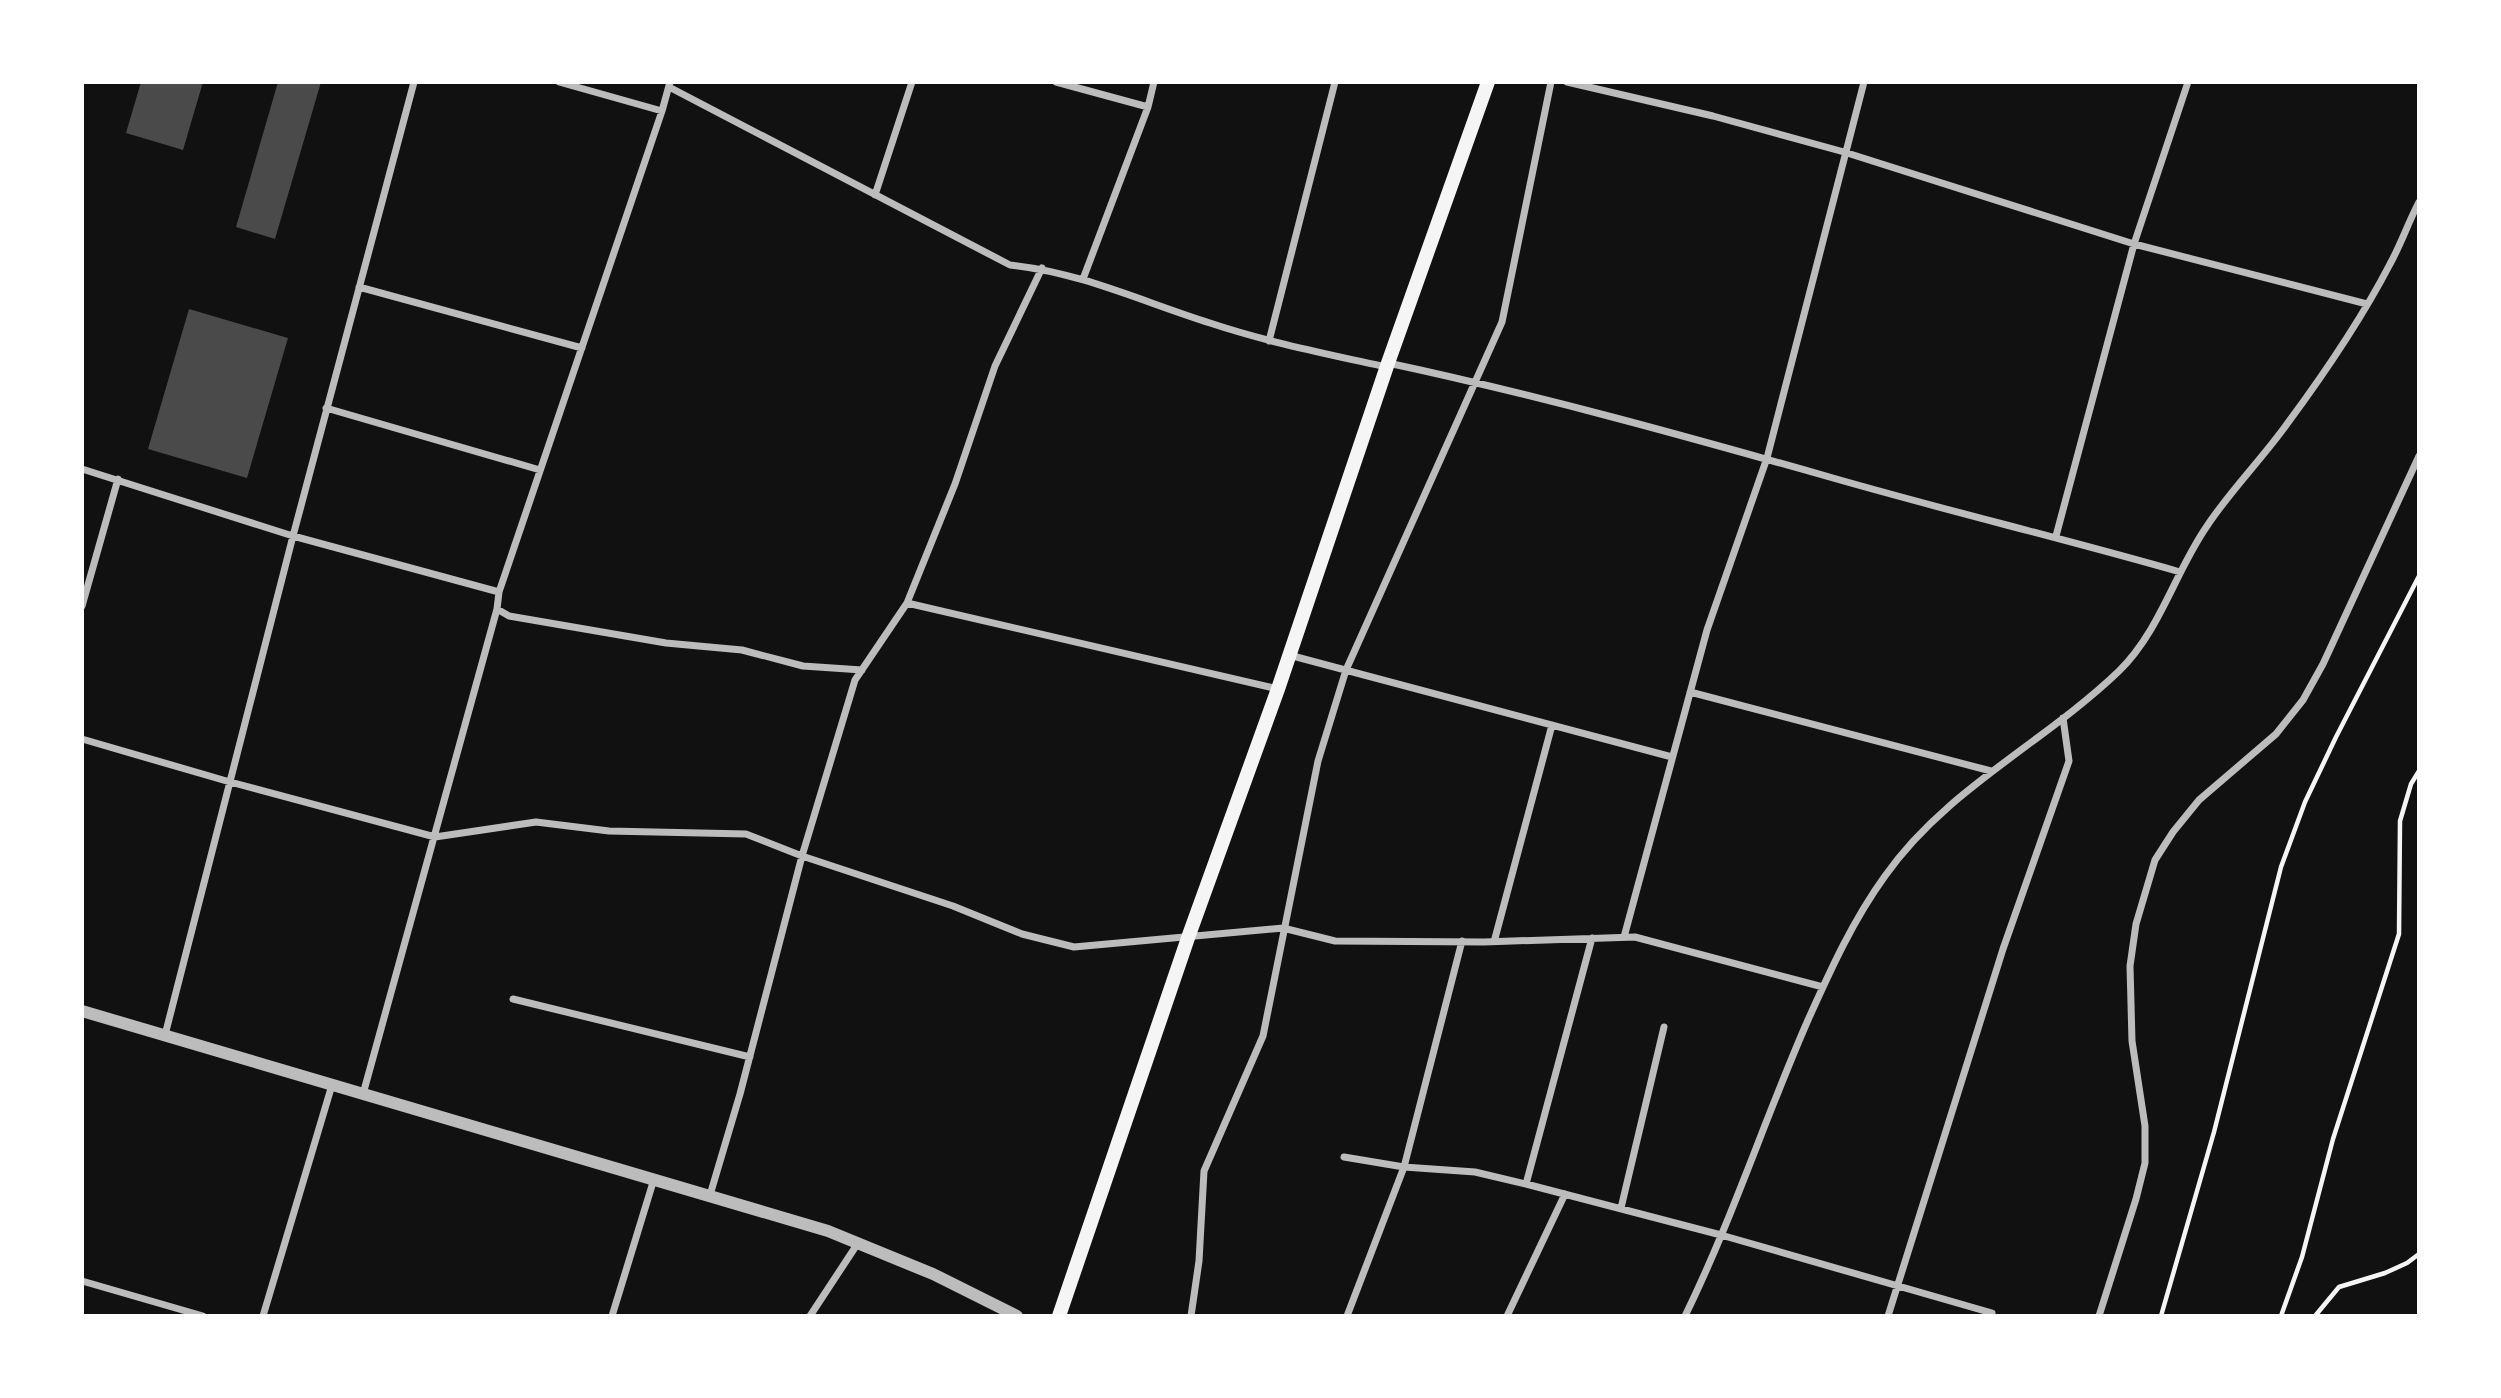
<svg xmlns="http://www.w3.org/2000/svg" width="2501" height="1398" viewBox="0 0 2501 1398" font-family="Figtree,sans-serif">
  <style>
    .building { fill: #4a4a4a }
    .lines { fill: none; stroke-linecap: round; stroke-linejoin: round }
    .path { stroke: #f5f5f5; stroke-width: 4.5 }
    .minor { stroke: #bcbcbc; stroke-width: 7 }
    .tertiary { stroke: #bcbcbc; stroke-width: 12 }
    .secondary { stroke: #f5f5f5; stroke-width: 14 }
  </style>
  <rect width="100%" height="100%" fill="#111"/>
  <path class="building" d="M141 82H203L183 150 126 133Z
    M278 82H321L275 239 236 227Z
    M189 309 288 338 247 478 148 449Z"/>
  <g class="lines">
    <path class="path" d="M2161 1316 2214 1132 2281 867 2305 802 2336 737 2419 576
      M2281 1316 2302 1257 2333 1139 2399 934 2400 821 2411 784 2419 771
      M2315 1316 2339 1287 2385 1273 2407 1263 2419 1254"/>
    <path class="minor" d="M559 82 662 111
      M670 82 662 111 499 592 497 609 509 616 666 643 742 650 803 666 862 670
      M1056 82 1148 107
      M1567 82 1713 116 1844 152 2134 244 2367 304
      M669 87 1010 265C1080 272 1143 302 1210 323 1267 342 1327 354 1386 367
      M875 195 912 82
      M1083 279 1148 107 1154 82
      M359 287 582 348
      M1269 341 1335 82
      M1388 363C1538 395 1685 436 1833 478 1948 511 2065 539 2180 572
      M326 408 540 470
      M82 469 293 536 499 592
      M2056 536 2134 244 2188 82
      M907 603 1278 689
      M82 606 118 479
      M1289 655 1672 757
      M1690 692 1991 771
      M82 739 230 782 435 837 536 822 609 831 746 834 802 856 953 906 1022 934 1074 947 1283 928 1335 941 1484 942 1635 937 1823 987
      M1624 937 1707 630 1767 458 1864 82
      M1494 942 1552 725
      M513 999 750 1057
      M165 1035 293 536 414 82
      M363 1094 497 609
      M1344 1157 1404 1167 1475 1172 1526 1184 1721 1235 1992 1313
      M1526 1184 1592 938
      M710 1195 740 1094 802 856 855 680 907 603 955 484 995 366 1042 268
      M1621 1208 1664 1027
      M82 1281 203 1316
      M263 1316 332 1085
      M612 1316 654 1179
      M810 1316 858 1243
      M1191 1316 1199 1261 1204 1171 1263 1036 1318 761 1346 670 1502 322 1551 82
      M1347 1316 1404 1167 1462 941
      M1507 1316 1565 1194
      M1685 1316C1732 1220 1765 1118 1808 1020 1830 971 1853 920 1885 876 1945 790 2044 743 2119 671 2160 631 2175 572 2207 526 2230 491 2262 459 2287 424 2324 374 2361 320 2390 264 2401 244 2408 223 2419 202
      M1888 1316 2003 949 2069 761 2063 718
      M2099 1316 2136 1199 2145 1163V1126L2132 1041 2130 966 2136 924 2155 860 2173 832 2199 800 2276 734 2303 700 2323 664 2419 456"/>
    <path class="tertiary" d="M82 1011 828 1231 933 1274 1017 1316"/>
    <path class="secondary" d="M1059 1316 1189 935 1278 689 1388 363 1488 82"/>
  </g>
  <rect width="2501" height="1398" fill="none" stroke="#ffffff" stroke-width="168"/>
</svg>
